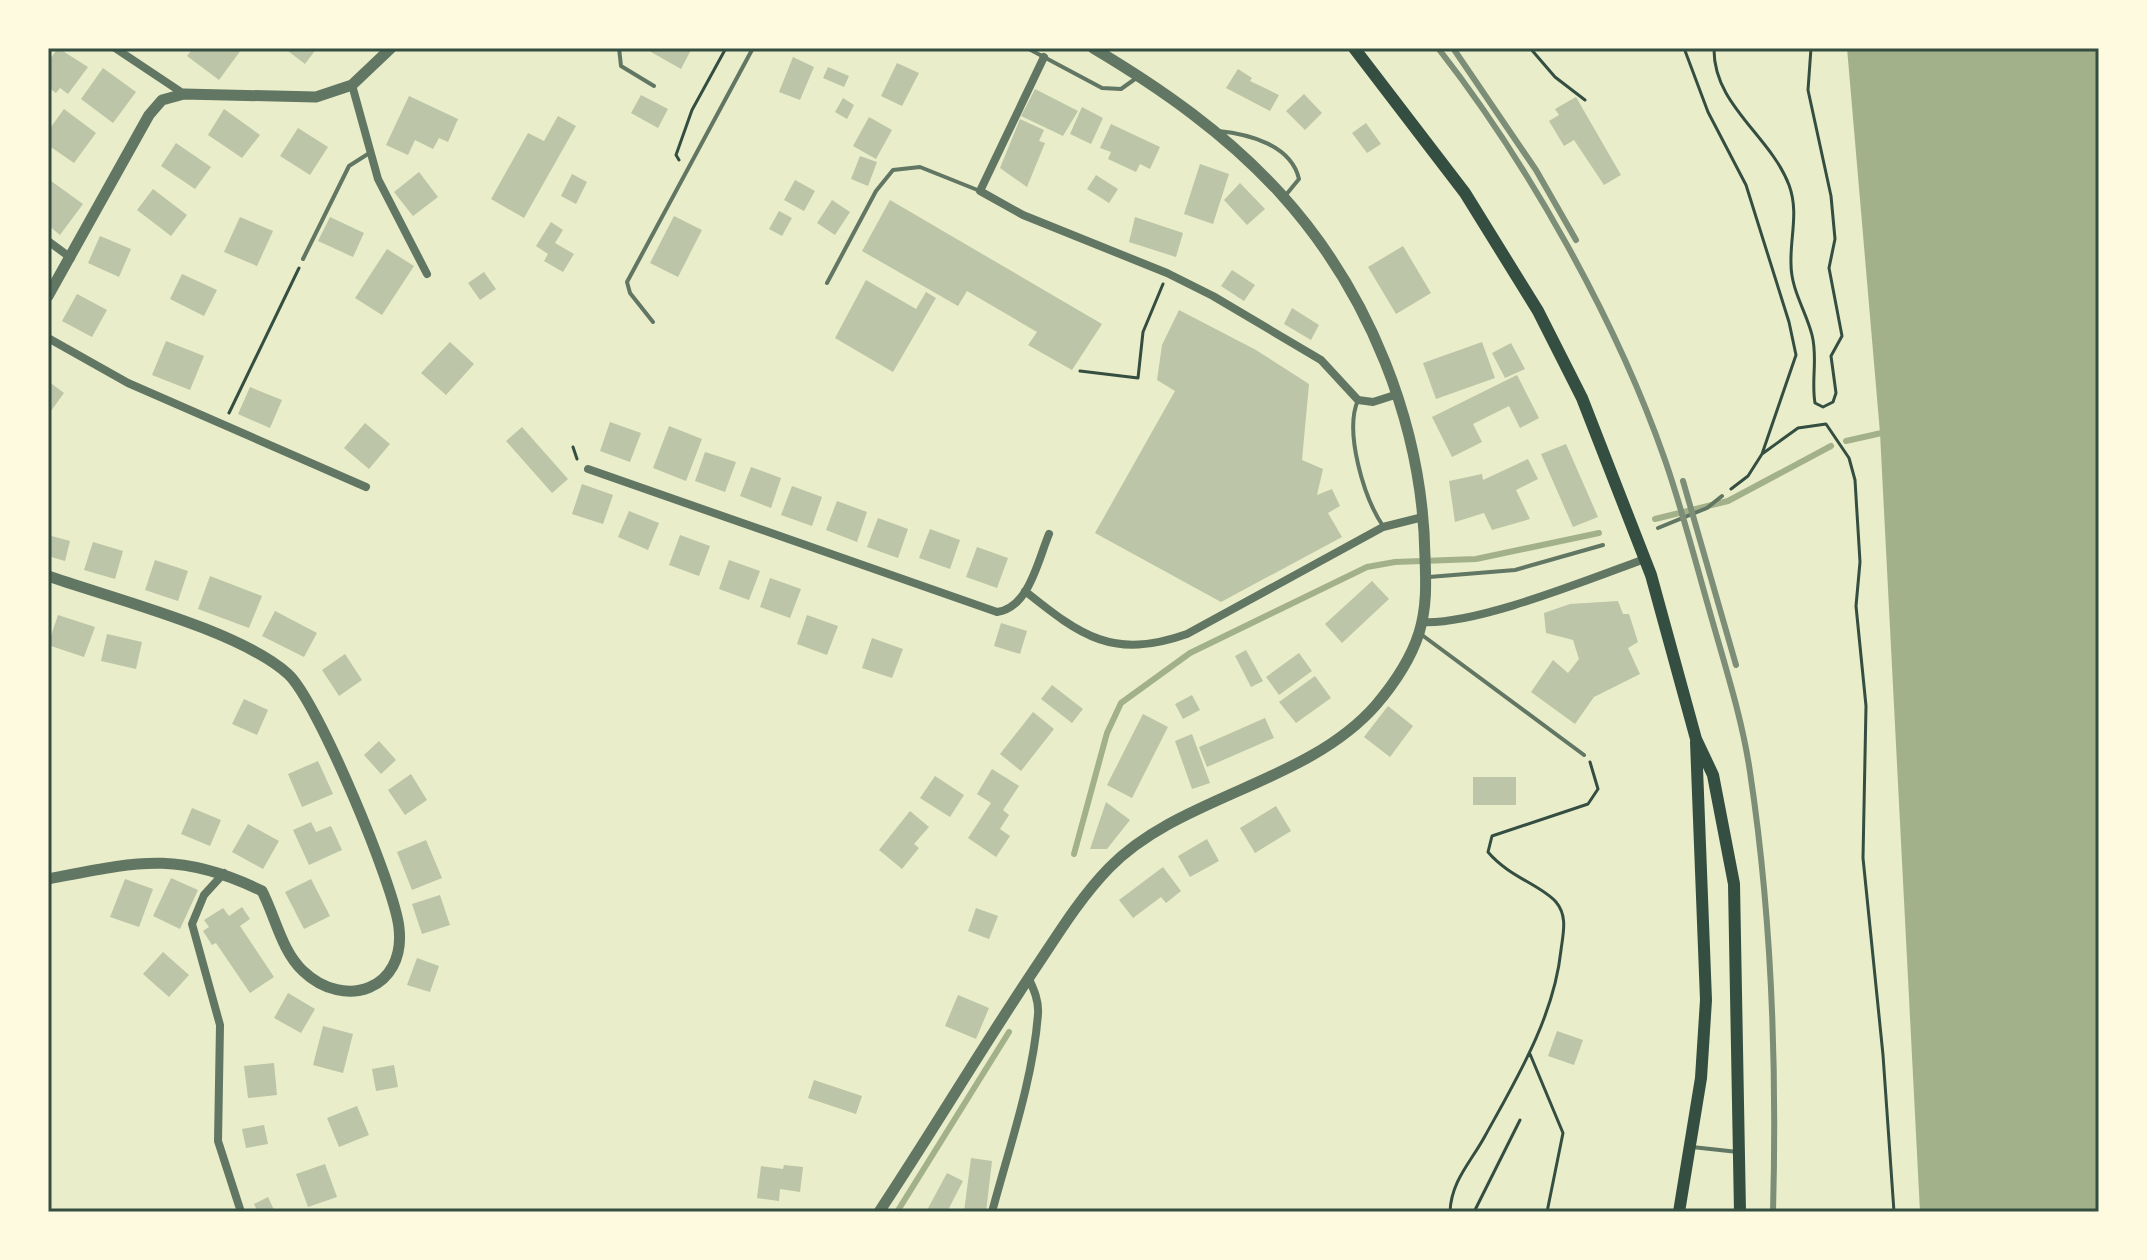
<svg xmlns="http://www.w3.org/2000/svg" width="2147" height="1260" viewBox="0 0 2147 1260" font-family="'Nunito Sans',sans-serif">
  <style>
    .water { fill: #a3b18a }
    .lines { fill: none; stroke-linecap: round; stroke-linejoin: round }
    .stream { stroke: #a3b18a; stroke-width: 6 }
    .building { fill: #bcc5a7 }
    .path { stroke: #344e41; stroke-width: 3 }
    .service { stroke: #617663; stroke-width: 4 }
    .minor { stroke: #617663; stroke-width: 8 }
    .tertiary { stroke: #617663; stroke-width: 11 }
    .secondary { stroke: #344e41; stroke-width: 12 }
    .rail { stroke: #7c8e77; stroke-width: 6 }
    .neatline { fill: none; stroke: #344e41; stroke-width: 3 }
  </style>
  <rect width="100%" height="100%" fill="#e9edc9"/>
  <path class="water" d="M1847 48H2099V1212H1920L1880 433Z"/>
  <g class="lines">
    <path class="stream" d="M1846 441 1886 432
      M1655 519 1728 501 1831 446
      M1074 854 1107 733 1121 703 1190 653 1367 567 1395 562 1476 559 1599 533
      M897 1212 1009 1032"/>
  </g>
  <path class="building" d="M58 48 88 67 68 94 60 88 56 93 48 87V62Z
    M193 48H239L241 50 219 80 187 56Z
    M284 48H317L305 64Z
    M644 48H692L681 69Z
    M793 57 814 67 800 100 779 92Z
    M897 63 919 73 902 106 881 96Z
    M828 67 849 76 844 87 823 78Z
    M103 68 136 92 113 123 81 99Z
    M1238 69 1252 78 1250 81 1279 95 1270 111 1226 88Z
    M1035 89 1078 111 1063 136 1021 116Z
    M1304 94 1322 113 1305 130 1286 111Z
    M641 95 668 109 658 128 631 113Z
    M409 96 458 119 448 142 439 138 433 149 415 140 408 155 386 145Z
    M1576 97 1621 175 1604 185 1574 140 1564 146 1549 121 1559 115 1555 109Z
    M843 98 854 105 847 119 835 112Z
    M1082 107 1103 118 1091 144 1070 134Z
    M64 109 96 133 74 163 48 145V131Z
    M224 109 260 135 242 158 208 135Z
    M558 116 576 126 524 218 491 199 528 133 544 141Z
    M869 117 892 130 876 159 853 146Z
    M1020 119 1044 130 1039 141 1045 143 1027 187 1000 168Z
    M1366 123 1381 144 1367 153 1352 133Z
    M1111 124 1160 147 1150 169 1140 164 1136 172 1108 159 1111 152 1100 148Z
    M298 128 328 147 310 175 280 156Z
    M176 143 211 167 195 189 161 166Z
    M860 156 877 162 868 186 851 179Z
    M1200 164 1229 174 1213 224 1184 214Z
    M419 172 438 197 413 216 394 192Z
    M572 174 587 182 576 204 561 196Z
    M1096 175 1118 189 1109 203 1087 189Z
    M795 180 815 191 804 211 784 200Z
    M51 181 83 204 60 235 48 225Z
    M1240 183 1265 209 1247 225 1224 200Z
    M153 189 187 215 171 236 137 210Z
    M832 200 850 212 835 235 817 223Z
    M890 200 1102 324 1072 370 1028 345 1037 332 967 291 958 306 862 251Z
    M779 211 792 218 782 236 769 229Z
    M674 216 702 230 678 277 650 263Z
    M240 217 273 231 257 266 224 252Z
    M330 217 364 233 353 257 318 241Z
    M1135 217 1183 233 1176 257 1129 242Z
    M551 222 563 230 555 243 574 254 563 272 544 261 548 254 536 246Z
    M100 236 131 249 119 277 88 263Z
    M1403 246 1431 293 1396 314 1368 267Z
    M387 249 414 266 382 315 355 298Z
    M1232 270 1255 285 1244 301 1221 286Z
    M484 272 496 289 480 300 468 283Z
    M182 274 217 290 204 316 170 299Z
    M866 280 916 309 926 292 936 298 893 372 835 338Z
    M77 294 107 310 92 337 62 321Z
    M1292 308 1319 325 1311 340 1284 324Z
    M1179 310 1256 350 1309 384 1302 460 1323 469 1317 495 1332 489 1340 506 1328 513 1342 537 1221 602 1095 533 1175 391 1157 380 1162 345Z
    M166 341 204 356 190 390 152 375Z
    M450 342 474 364 446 395 421 373Z
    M1482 342 1495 378 1436 399 1423 363Z
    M1511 343 1525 369 1505 378 1492 353Z
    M1517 375 1539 418 1520 428 1509 406 1473 424 1482 442 1452 457 1432 417Z
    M48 381 64 393 48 415Z
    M250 387 282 400 270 428 238 414Z
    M610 422 641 433 630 462 600 451Z
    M365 423 390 444 369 469 344 448Z
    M669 426 702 439 686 481 653 468Z
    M522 427 568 479 552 493 506 441Z
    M1566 444 1598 517 1573 527 1541 454Z
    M705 452 736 462 725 492 695 481Z
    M1528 459 1538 479 1516 490 1530 519 1492 530 1484 513 1455 522 1449 481 1482 474 1483 480Z
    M751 467 781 478 771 508 740 496Z
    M582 484 613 495 603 524 572 514Z
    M792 486 822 497 812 526 781 515Z
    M837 501 867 512 857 542 826 530Z
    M629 511 659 523 648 550 618 537Z
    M878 518 908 529 898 558 867 547Z
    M930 529 960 540 950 569 919 558Z
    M48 535 70 541 65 561 48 556Z
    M680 535 710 546 699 576 669 565Z
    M93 542 123 551 115 579 84 570Z
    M977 547 1008 558 997 588 966 577Z
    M155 560 188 571 178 601 145 590Z
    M729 560 760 571 749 600 719 589Z
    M210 576 262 596 249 628 198 609Z
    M770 578 801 589 790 618 760 607Z
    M1372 581 1389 599 1342 643 1325 624Z
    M1618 601 1623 614H1629L1638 642 1628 648 1640 674 1594 697 1575 724 1531 692 1553 660 1568 673 1579 659 1573 640 1546 633 1544 613 1570 604Z
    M275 611 317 633 304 657 262 636Z
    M58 615 95 627 84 657 48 645Z
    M807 615 838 626 827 655 797 644Z
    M1001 623 1027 631 1020 654 994 646Z
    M107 634 142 642 136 669 101 661Z
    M872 638 903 649 892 678 862 668Z
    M1246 650 1263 681 1251 687 1235 656Z
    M1299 653 1312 671 1279 695 1266 677Z
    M345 654 362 680 339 696 322 670Z
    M1315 676 1331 698 1296 723 1279 702Z
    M1052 685 1083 709 1072 723 1041 699Z
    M1192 695 1200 710 1183 719 1175 704Z
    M244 699 268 710 257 735 232 724Z
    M1388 706 1413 726 1390 757 1364 737Z
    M1033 712 1054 729 1021 771 1000 754Z
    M1143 714 1168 727 1132 798 1107 785Z
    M1265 718 1274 738 1207 767 1199 747Z
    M1192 734 1210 783 1192 789 1175 741Z
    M379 741 396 760 381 774 364 755Z
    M318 761 333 794 302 807 288 774Z
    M992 769 1019 786 1003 810 1009 815 1000 829 1010 836 996 857 968 838 991 803 977 794Z
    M411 774 427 800 405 815 388 790Z
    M935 776 964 795 950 817 920 798Z
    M1473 777H1516V805H1473Z
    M1106 802 1130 820 1107 849H1090Z
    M1276 806 1291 831 1255 853 1240 828Z
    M192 808 221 820 210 846 181 834Z
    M910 811 929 827 914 844 919 848 902 869 879 850Z
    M311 822 316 832 331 826 342 850 309 865 293 830Z
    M248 824 279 841 263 869 232 852Z
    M1207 839 1219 861 1190 877 1178 856Z
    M426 840 442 878 412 890 397 852Z
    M1163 867 1181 891 1166 903 1161 897 1133 918 1119 900Z
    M171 878 198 890 180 929 153 916Z
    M125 879 153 889 139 927 110 917Z
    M311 879 330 916 304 929 285 892Z
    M440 895 450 925 422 934 412 904Z
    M242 907 250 919 240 926 274 977 250 993 216 943 212 945 203 931 209 927 204 920 223 908 229 916Z
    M976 908 998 916 989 939 968 931Z
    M163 952 189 975 169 997 143 974Z
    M417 958 439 966 430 992 407 985Z
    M288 993 315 1009 301 1033 274 1018Z
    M958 995 989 1008 976 1039 945 1026Z
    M323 1026 353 1034 343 1073 313 1065Z
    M1557 1031 1583 1040 1574 1065 1548 1056Z
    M274 1063 277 1095 248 1098 244 1066Z
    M394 1065 398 1087 376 1091 372 1069Z
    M814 1080 862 1096 856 1114 808 1098Z
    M357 1106 369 1135 339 1147 327 1118Z
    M264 1125 268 1144 246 1148 242 1129Z
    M971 1158 992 1161 986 1212H964Z
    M325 1164 337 1197 308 1207 296 1174Z
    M784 1165 803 1167 800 1192 780 1189 779 1201 757 1198 761 1166 783 1169Z
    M947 1173 963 1181 947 1212H926Z
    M268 1197 275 1212H258L254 1204Z"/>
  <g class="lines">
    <path class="path" d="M1530 48 1555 77 1585 100
      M1684 48 1708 112 1746 185 1789 322 1796 355 1762 454 1748 476 1731 489
      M1714 48C1713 105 1770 135 1789 185 1799 212 1790 237 1791 264 1791 290 1806 311 1812 335 1818 358 1811 380 1815 403L1823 407 1833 402 1836 393 1831 356 1842 336 1829 268 1835 239 1831 196 1808 90 1811 48
      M679 160 676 155 692 110 726 48
      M1080 371 1138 378 1143 332 1163 284
      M229 413 299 268
      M573 447 577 459
      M1762 454 1798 428 1826 424 1849 458 1855 480 1860 562 1856 606 1866 706 1863 858 1883 1055 1894 1212
      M1530 1054 1563 1133 1547 1212
      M1450 1212C1451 1181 1471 1162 1485 1136 1517 1078 1554 1017 1561 950 1563 934 1568 916 1556 902 1541 885 1509 877 1488 852L1492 836 1588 804 1598 789 1590 762
      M1474 1212 1520 1120"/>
    <path class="service" d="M619 48 621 66 654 86
      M1027 48 1102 88 1121 89 1135 79
      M1218 131C1249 134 1291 145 1299 179L1285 196
      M303 259 349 166 371 152
      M827 283 876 191 893 170 920 167 980 191
      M653 322 630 293 627 282 753 48
      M1358 400C1344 432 1364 498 1383 526
      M1658 528 1707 508 1722 496
      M1429 577 1515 570 1603 545
      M1422 635 1584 755
      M1692 1147 1738 1152"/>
    <path class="minor" d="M115 48 184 94
      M1044 57 980 191 1023 215 1167 273 1213 296 1321 360 1358 400 1373 402 1398 394
      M352 85 378 179 427 274
      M48 241 71 258
      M48 338 128 383 366 487
      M588 469 997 612C1029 608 1038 560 1049 534
      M1025 591C1081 636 1113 660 1187 634L1383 527 1423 517
      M1422 622C1477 625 1589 579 1645 559
      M224 873 204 895 192 924 220 1025 218 1141 241 1212
      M992 1212C1009 1148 1033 1080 1038 1014 1039 1001 1034 990 1029 979"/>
    <path class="tertiary" d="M48 296 149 115 162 100 184 94 316 97 352 85 391 48
      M48 576C111 598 241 631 288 674 317 700 395 887 399 928 406 989 345 1011 303 971 282 952 275 916 262 891 178 850 136 862 48 879
      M879 1212C930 1135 977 1056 1028 979 1054 941 1077 901 1109 868 1180 795 1307 784 1376 705 1393 685 1411 658 1419 633 1427 607 1426 583 1425 557 1423 425 1369 291 1280 193 1226 134 1162 89 1093 48"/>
    <path class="secondary" d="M1354 48 1465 193 1538 311 1582 398 1651 575 1696 739 1713 775 1734 884 1740 1212
      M1679 1212 1701 1078 1706 1000 1696 742"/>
    <path class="rail" d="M1438 48C1528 163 1617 322 1665 460 1682 509 1695 560 1709 609 1724 663 1742 717 1750 772 1772 917 1777 1065 1773 1212
      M1453 48 1536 170 1576 240
      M1683 481 1736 665"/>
  </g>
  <rect width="2147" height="1260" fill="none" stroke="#fefae0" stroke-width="100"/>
  <rect x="50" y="50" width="2047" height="1160" class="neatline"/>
</svg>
